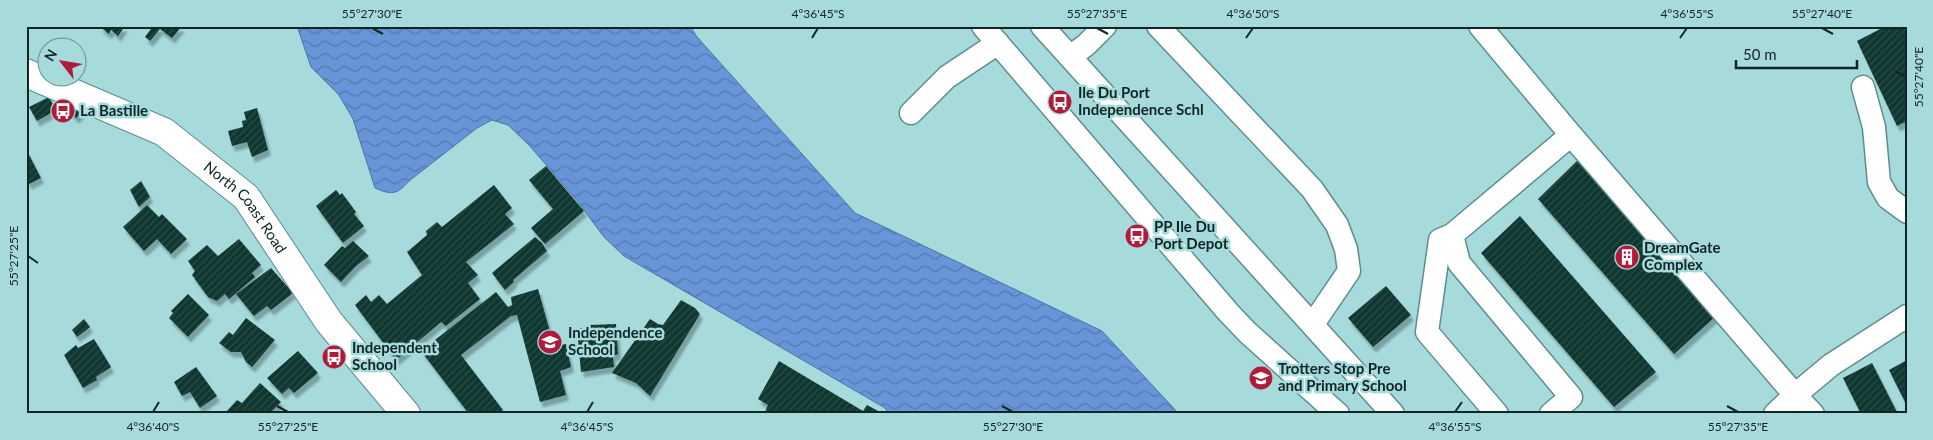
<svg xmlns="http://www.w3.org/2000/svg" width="1933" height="440" viewBox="0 0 1933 440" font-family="Lato,sans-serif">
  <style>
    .water { fill: url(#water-waves); stroke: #4d73a2 }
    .building { fill: url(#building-hatch); filter: url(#shadow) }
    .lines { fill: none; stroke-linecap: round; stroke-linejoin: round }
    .minor-casing { stroke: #5c8e8f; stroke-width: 25 }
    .major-casing { stroke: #5c8e8f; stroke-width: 30 }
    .minor { stroke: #fff; stroke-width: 22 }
    .major { stroke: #fff; stroke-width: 28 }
    .ticks { fill: none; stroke: #102525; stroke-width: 2 }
    .labels { text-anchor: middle; stroke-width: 5; stroke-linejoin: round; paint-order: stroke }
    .poi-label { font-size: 15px; font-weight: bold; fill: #102525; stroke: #a6dadb; text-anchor: start }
    .street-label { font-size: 15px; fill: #102525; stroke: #a6dadb }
    .neatline { fill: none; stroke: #102525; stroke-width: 2 }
    .ticks-label { font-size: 12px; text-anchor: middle; fill: #102525 }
  </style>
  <defs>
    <pattern id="water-waves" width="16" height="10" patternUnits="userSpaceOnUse" patternTransform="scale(1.25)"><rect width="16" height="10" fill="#6795d8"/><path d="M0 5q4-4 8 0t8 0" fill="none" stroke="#5379af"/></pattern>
    <pattern id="building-hatch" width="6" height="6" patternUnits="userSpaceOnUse" patternTransform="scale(1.25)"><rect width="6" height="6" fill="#113730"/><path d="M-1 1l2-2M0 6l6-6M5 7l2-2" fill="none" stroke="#2a4b45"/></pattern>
    <filter id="shadow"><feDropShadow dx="3" dy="5.5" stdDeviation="1" flood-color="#0004"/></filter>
  </defs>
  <rect width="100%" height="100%" fill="#a6dadb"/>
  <path class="water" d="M297 26H690L697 37 855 213 1102 331 1179 414H889L885 408 624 256 604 237 578 202 529 145 508 125 492 120 477 128 409 181C397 195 391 195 375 188L353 119 339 95 311 67Z"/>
  <path class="building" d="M99 26H125L118 36 111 30 109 34Z
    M153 26H182L172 38 160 29 150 41 145 37Z
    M1886 26H1907V121L1897 126 1857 41Z
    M49 97 56 110 37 121 29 107Z
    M72 102 82 112 76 118 65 107Z
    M257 108 268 150 252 157 247 142 232 146 228 131 243 127 242 121 246 120 244 112Z
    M26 149 41 178 29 184 26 179Z
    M1577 161 1717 315 1674 354 1538 199Z
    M546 166 584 211 545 244 531 228 553 209 529 180Z
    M141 181 150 197 139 207 130 190Z
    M494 185 512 208 505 214 514 224 466 262 478 275 468 283 480 299 446 326 441 322 396 360 355 305 366 295 371 302 379 295 387 304 422 275 407 252 427 235 426 231 437 222 442 227Z
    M336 190 340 195 342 193 356 212 354 214 364 226 343 243 316 206Z
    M147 205 159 217 162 214 187 239 171 254 157 239 144 251 123 227Z
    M1520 216 1656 372 1614 407 1481 253Z
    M535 237 542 243 547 251 513 280 514 282 505 290 492 273Z
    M239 239 261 265 252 273 255 277 229 299 225 294 217 301 208 297 192 275 195 271 188 261 207 245 218 256Z
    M353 241 369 256 356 266 341 282 324 265 342 246 345 248Z
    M271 268 293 293 271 310 267 306 254 316 236 294Z
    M1386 286 1411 315 1373 347 1348 318Z
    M538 289 554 346 566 344 571 367 560 371 566 395 540 402 517 315 511 316 461 355 503 410 497 414H469L421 351 496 292 508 307 512 305 511 297Z
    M188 294 209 315 188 337 169 318 173 313 171 311Z
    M681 300 695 308 700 314 650 396 636 383 612 373 650 319 658 324 663 325Z
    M246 318 275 340 252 367 246 362 241 352H231L219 343 229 332 233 335Z
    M84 319 90 327 77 337 72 330Z
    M616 324 618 354 613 356 614 367 581 372 577 329 588 327 590 325Z
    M94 339 111 367 96 377 97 380 83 388 64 355 76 345 78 348Z
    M298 351 318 373 294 393 289 388 282 394 267 378Z
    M1907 360V406L1889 370Z
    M779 361 863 411 867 405 880 412 878 414H805L802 412 801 414H764L768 405 758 399Z
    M1872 363 1898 414H1861L1843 378Z
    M196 367 217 396 200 408 190 392 182 396 174 382Z
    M260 383 281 402 269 414H229L226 412 237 400 242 403Z"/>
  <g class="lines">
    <defs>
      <path id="minor" d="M983 26 1228 312 1247 332 1338 414
        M1042 26 1393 414
        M1158 26 1312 189 1337 225 1346 249 1349 271 1313 324
        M1480 26 1571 135
        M1070 57 1086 45 1105 26
        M1863 87 1874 127 1879 182 1888 198 1907 212
        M911 113 947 77 998 43
        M1452 235 1440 240 1427 332 1497 414
        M1551 414 1571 397 1459 263 1452 235 1571 135 1795 395 1813 414
        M1775 414 1795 395 1831 365 1907 316"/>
      <g id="major">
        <path id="s1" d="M26 73 164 132 246 197 329 322 406 414"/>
      </g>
    </defs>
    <use href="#minor" class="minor-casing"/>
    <use href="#major" class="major-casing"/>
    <use href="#minor" class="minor"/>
    <use href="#major" class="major"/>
  </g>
  <path class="ticks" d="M372 28 383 34M1097 28 1108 34M1822 28 1833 34M812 38 818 28M1246 38 1253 28M1680 38 1687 28M1895 71 1906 77M28 256 38 263M277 406 288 412M1002 406 1013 412M1727 406 1738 412M153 412 159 402M587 412 593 402M1455 412 1462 402"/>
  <defs>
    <symbol id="bus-disc" viewBox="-11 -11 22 22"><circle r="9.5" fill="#af1b38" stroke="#a6dadb"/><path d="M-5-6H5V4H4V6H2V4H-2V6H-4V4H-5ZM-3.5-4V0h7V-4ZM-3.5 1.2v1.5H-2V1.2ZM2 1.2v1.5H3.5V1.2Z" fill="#fff"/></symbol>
    <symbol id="building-disc" viewBox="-11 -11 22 22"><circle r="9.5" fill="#af1b38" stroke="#a6dadb"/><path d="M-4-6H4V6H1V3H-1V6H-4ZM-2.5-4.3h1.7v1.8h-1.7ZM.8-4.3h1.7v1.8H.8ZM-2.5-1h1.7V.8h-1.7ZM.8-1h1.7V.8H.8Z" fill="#fff"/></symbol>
    <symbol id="school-disc" viewBox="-11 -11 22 22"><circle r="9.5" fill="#af1b38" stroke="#a6dadb"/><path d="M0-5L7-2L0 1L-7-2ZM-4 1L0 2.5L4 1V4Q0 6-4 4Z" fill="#fff"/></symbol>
  </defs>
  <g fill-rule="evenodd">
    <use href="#bus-disc" x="1046" y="88" width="28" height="28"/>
    <use href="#bus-disc" x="49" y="97" width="28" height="28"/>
    <use href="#bus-disc" x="1123" y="222" width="28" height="28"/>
    <use href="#building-disc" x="1613" y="243" width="28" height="28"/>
    <use href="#school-disc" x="536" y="328" width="28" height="28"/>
    <use href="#bus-disc" x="320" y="343" width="28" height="28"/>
    <use href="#school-disc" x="1247" y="364" width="28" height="28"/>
  </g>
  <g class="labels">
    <g class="poi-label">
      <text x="1078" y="98">Ile Du Port<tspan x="1078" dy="17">Independence Schl</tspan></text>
      <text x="80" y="116">La Bastille</text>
      <text x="1154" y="232">PP Ile Du<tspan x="1154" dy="17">Port Depot</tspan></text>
      <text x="1644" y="253">DreamGate<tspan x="1644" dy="17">Complex</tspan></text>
      <text x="568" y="338">Independence<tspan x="568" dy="17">School</tspan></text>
      <text x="352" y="353">Independent<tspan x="352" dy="17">School</tspan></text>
      <text x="1278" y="374">Trotters Stop Pre<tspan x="1278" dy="17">and Primary School</tspan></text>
    </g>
    <g class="street-label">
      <text dy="5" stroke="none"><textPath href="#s1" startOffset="262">North Coast Road</textPath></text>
    </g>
  </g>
  <rect width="1933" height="440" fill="none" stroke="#a6dadb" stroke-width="55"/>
  <g transform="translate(62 62) rotate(301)"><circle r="24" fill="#a6dadb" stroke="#6a9292"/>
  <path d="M0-4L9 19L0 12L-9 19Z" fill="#af1b38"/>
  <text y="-8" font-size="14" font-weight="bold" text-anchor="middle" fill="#102525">N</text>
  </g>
  <path d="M1736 60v8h121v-8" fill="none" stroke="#102525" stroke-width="2.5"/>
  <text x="1743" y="60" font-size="15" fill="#102525" stroke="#a6dadb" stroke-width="4" paint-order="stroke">50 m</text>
  <rect x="28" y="28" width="1878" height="384" class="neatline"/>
  <g class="ticks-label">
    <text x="372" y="18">55°27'30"E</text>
    <text x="818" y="18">4°36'45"S</text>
    <text x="1097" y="18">55°27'35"E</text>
    <text x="1253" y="18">4°36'50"S</text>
    <text x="1687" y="18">4°36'55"S</text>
    <text x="1822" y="18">55°27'40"E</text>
    <text transform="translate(1919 77) rotate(-90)" y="4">55°27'40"E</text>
    <text transform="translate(14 256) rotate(-90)" y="4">55°27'25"E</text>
    <text x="153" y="431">4°36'40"S</text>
    <text x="288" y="431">55°27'25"E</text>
    <text x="587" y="431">4°36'45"S</text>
    <text x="1013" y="431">55°27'30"E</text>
    <text x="1455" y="431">4°36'55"S</text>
    <text x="1738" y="431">55°27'35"E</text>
  </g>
</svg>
